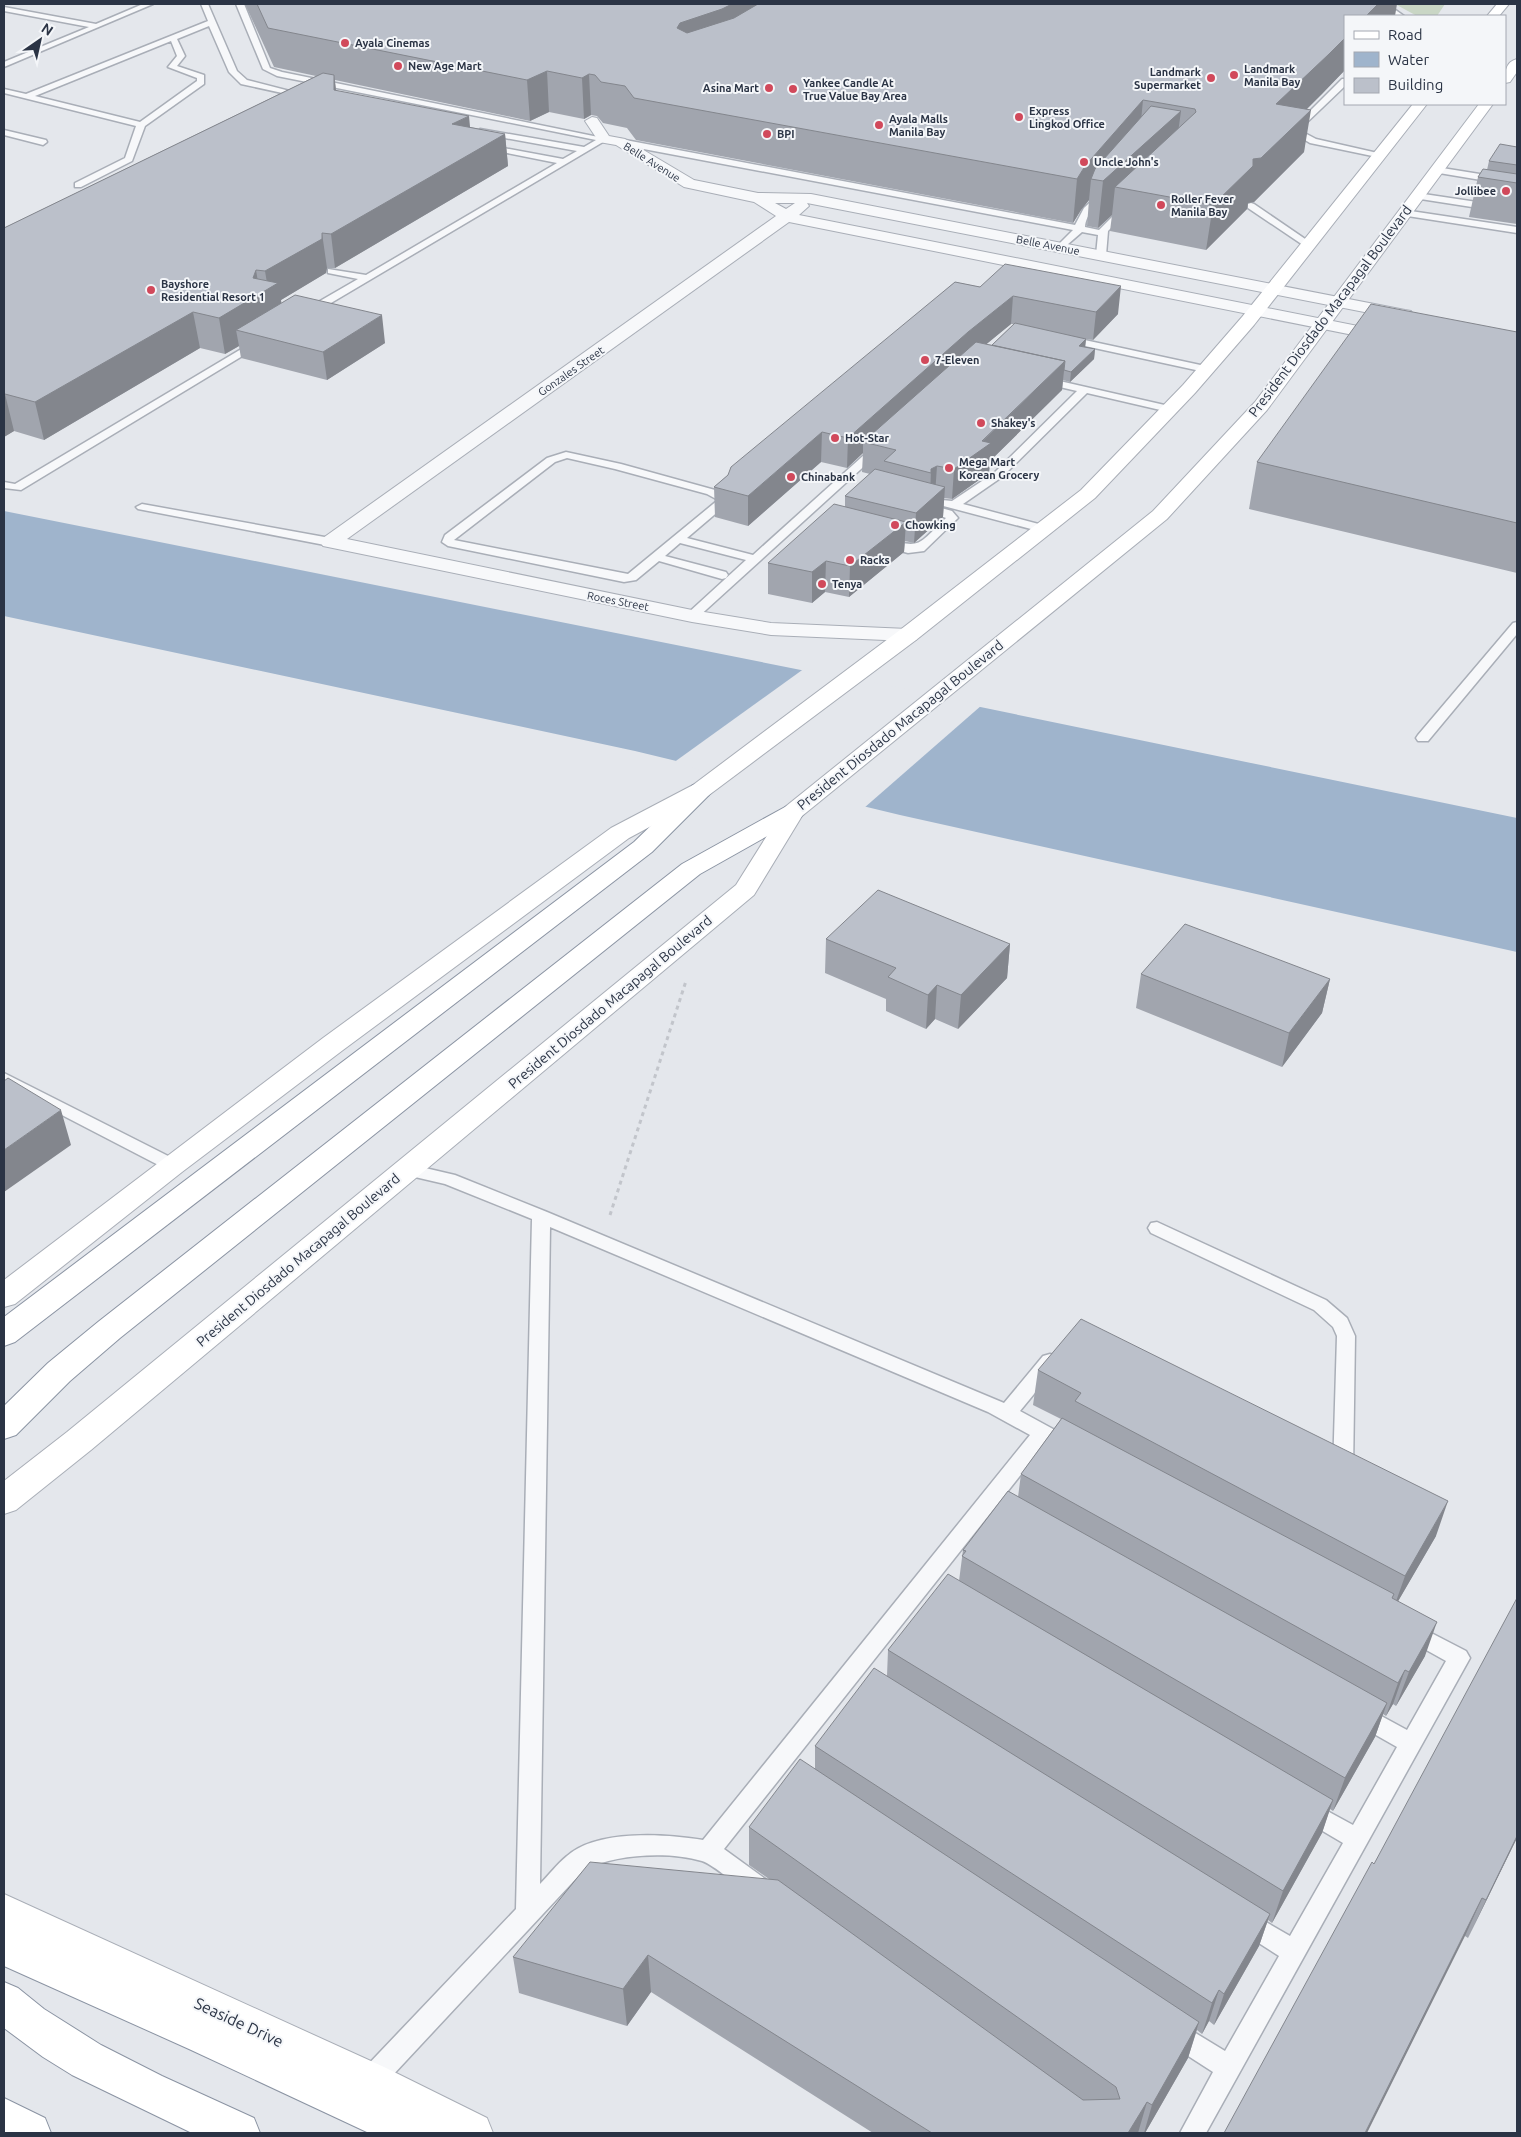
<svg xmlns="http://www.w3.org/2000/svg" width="1521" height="2137" viewBox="0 0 1521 2137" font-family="Ubuntu,sans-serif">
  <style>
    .green { fill: #c9d6c5 }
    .water { fill: #9fb4cc }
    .pier { fill: #e4e7ec }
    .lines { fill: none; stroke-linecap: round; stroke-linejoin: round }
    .lane-casing { stroke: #a9aeb7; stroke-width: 3 }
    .street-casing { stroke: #a9aeb7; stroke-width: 2 }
    .secondary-casing { stroke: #a9aeb7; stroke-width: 2 }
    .highway-casing { stroke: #8b94a3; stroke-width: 2 }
    .path { stroke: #c2c5cb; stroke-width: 3; stroke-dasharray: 4 4; stroke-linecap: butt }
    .lane { fill: #f7f8fa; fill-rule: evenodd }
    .street { fill: #f7f8fa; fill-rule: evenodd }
    .secondary { fill: #fff; fill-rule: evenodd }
    .highway { fill: #fff; fill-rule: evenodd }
    .wall { fill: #a1a5ae; fill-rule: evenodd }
    .shaded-wall { fill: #83868d }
    .building { fill: #bbc0ca; stroke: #83868d }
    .poi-dot { fill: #d1495b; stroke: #f4f6f9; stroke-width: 2 }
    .labels { text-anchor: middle; stroke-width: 4; stroke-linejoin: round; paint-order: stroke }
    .far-poi-label { font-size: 11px; font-weight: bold; fill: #2b3445; stroke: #f4f6f9; text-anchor: start }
    .far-street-label { font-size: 11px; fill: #2b3445; stroke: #f4f6f9 }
    .street-label { font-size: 14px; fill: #2b3445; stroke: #f4f6f9 }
    .near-street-label { font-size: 16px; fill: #2b3445; stroke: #f4f6f9 }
  </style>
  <rect width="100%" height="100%" fill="#e4e7ec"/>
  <path class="green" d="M1395 4H1445L1437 16H1417Z"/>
  <path class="water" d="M4 511 801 670 1517 818V952L900 815 635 751 4 616Z"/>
  <path class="pier" d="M805 668 982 705 864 808 673 763Z"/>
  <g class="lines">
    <defs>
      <path id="lane" d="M143 4H153L4 67V62L89 27 4 11V7L96 24Z
        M201 4H208L237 71 247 80 309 96 305 98 241 84 229 72 209 26 177 39 185 56 177 66 204 75V84L145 126 132 161 81 187H75V183L125 158 136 126 4 93V89L26 94 208 21ZM171 41 177 56 168 67 197 78V81L140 122 35 96Z
        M236 4H244L270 68 282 72 608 139 309 316H301V312L358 279 328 273V269L366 275 557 163 482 148V144L563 159 577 151 483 134 480 133V129L584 147 596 140 277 76 263 69Z
        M1378 4H1387L1404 16H1395Z
        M1342 79H1345V86L1299 130 1316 139 1382 154V158L1310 143 1290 131Z
        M4 130 46 140 47 142 43 145 4 135Z
        M620 139 1075 225 1084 208 1102 191 1106 194C1098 205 1086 213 1085 227L1099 230 1125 204 1133 206 1108 231 1106 255 1101 258 1096 255 1098 235 1082 232 1060 251 1055 248 1073 230 617 144V140Z
        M1436 167 1517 180V186L1433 172V168Z
        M1417 193 1517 208V214L1414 198 1413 196Z
        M1251 203 1254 204 1314 245 1306 247 1248 208V204Z
        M1404 210 1517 227V233L1401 215V211Z
        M1066 336 1205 366 1210 369 1205 372 1062 341 1061 339Z
        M258 339 262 340V344L21 490 4 488V482L15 484Z
        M1042 377 1169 406 1174 409 1169 412 1087 393 1002 477 963 504 1050 527V531L1046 533 932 503V499L952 501 994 473 1077 391 1038 382V378Z
        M878 445 884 448 882 450 696 619H688L686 616 688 613 746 560 680 543 665 556 726 572 728 575 726 578 722 579 659 561 636 580 624 582 448 546 442 542 445 535 547 458 566 452 621 464 715 490 730 499 727 504 687 538 753 555 874 446ZM567 458 615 469 707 494 718 500 628 574 454 540 555 462Z
        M923 503 952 511 958 518 924 551 908 553 878 545V539L882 538C923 549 916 546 946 518L919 508V504Z
        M142 504 330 538 336 542 330 546 138 509 136 507Z
        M1517 622V634L1428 741H1418L1416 738 1418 735 1513 623Z
        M4 1073 178 1161 181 1165 178 1169 172 1171 166 1169 4 1085Z
        M408 1164 455 1175 547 1212 1004 1403 1043 1356 1050 1354 1057 1356 1059 1361 1057 1366 1020 1411 1075 1441 1078 1446 1075 1451 1068 1454 1046 1443 724 1849 768 1881 772 1889 768 1897 760 1900 752 1897C740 1888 713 1864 702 1861 668 1851 615 1854 584 1870L378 2091 369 2094 360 2091 357 2082 360 2073 516 1909 532 1219 445 1184 402 1174 399 1170 402 1166ZM550 1227 988 1412 1030 1435 703 1840C666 1834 597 1829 567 1856 557 1864 549 1875 540 1884Z
        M1157 1222 1326 1300 1347 1318 1355 1336 1353 1471 1350 1477 1343 1479 1336 1477 1333 1471 1337 1336 1333 1327 1314 1310 1151 1233 1148 1228 1151 1223Z
        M1410 1622 1466 1651 1470 1658 1206 2133H1180L1213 2072 1165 2041 1162 2032 1165 2023 1174 2020 1225 2051 1279 1956 1237 1929 1233 1921 1237 1913 1245 1910 1290 1936 1343 1843 1299 1817 1296 1810 1299 1803 1307 1800 1353 1825 1397 1747 1353 1722 1350 1715 1353 1708 1361 1705 1407 1730 1446 1661 1403 1637 1400 1631 1403 1625Z"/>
      <path id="street" d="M592 117 597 118 609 136 625 139 694 180 758 193 811 194 1405 310 1411 311 1413 315 1411 319 1405 320 807 203 809 206 799 215 1388 332 1394 333 1397 337 1394 341 1388 342 789 222 347 539 692 610 771 623 908 629 916 630 919 635 916 640 908 641 771 635 692 622 323 546 320 542 323 538 776 216 754 202 684 187 616 145 599 142 585 121ZM775 203H795L786 209Z"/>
      <path id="secondary" d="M1497 4H1509L1499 16H1487Z
        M1517 59V72L1510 82 1505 83C1505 73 1505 62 1517 59Z
        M1413 104H1427L1254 325 1195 393 1095 498 916 640 709 795 629 838 343 1050 182 1172 15 1304 4 1307V1280L323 1038 611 828 693 785 900 630 1081 490 1183 385 1242 317Z
        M1479 104H1493L1267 410 1167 519 802 816 754 895 91 1450 16 1510 4 1514V1481L67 1432 736 885 785 807 1153 511 1255 402Z
        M4 1894 384 2067 487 2118 493 2133H427L4 1933Z"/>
      <path id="highway" d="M701 783 709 785 713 790 709 795 652 852 15 1342 4 1346V1317L634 842 693 785Z
        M793 805 801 807 805 812 801 817 700 874 120 1338 70 1381 16 1435 4 1439V1406L48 1363 98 1322 682 864 785 807Z
        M4 1927 219 2019 430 2118 436 2133H369L189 2049 4 1966Z
        M4 1982 18 1988 44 2009 101 2045 162 2076 254 2118 260 2133H192L72 2075 43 2057 4 2028Z
        M4 2098 45 2118 51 2133H4Z"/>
    </defs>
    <use href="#lane" class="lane-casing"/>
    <use href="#street" class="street-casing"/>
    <use href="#secondary" class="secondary-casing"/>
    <use href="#highway" class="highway-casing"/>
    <path class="path" d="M610 1215 686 981"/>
    <use href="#lane" class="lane"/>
    <use href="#street" class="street"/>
    <use href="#secondary" class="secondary"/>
    <use href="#highway" class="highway"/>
  </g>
  <path class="wall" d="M245 4H1397L1345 16V70L1307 109 1304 152 1254 202 1248 203 1247 209 1206 250 1110 231 1112 215 1098 228 1087 226 1089 200 1081 210 1073 223 636 140 627 128 603 123 597 116 591 115 584 119 549 112 530 121 335 80 336 91 470 127 505 134 508 166 335 268H327L326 273 281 300V303L385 343 327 380 241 358 239 346 225 354 200 348 44 440 14 431 4 437V228L316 76 274 67Z
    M1517 147V224L1469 217 1478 177 1487 170 1489 161Z
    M955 282 1118 314 1093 340 1086 339 1085 347 1095 349 1094 359 1070 382 1063 380 1062 390 990 461 989 473 952 499 944 498 943 517 914 543 905 541 904 552 849 597 825 592 812 603 768 594V563L845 507V496L870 474 862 472 863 453 847 468 821 462 748 526 715 517 714 487ZM1011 324H1014L992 345 986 344Z
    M1517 332V573L1249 509 1257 462Z
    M826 939 1010 944 1007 978 958 1029 935 1019 926 1029 886 1011V999L825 973Z
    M1141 974 1330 979 1322 1013 1282 1067 1136 1008Z
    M1038 1370 1436 1536 1398 1601 1425 1656 1396 1706 1393 1704 1386 1716 1383 1714 1375 1737 1333 1811 1330 1809 1322 1833 1272 1923 1268 1920 1259 1946 1214 2025 1209 2021 1202 2034 1197 2030 1188 2058 1145 2133H873L651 1992 627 2026 519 1993 513 1957 769 1879 749 1865V1827L815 1769V1746L887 1676 888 1650 959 1581 963 1550 1018 1497 1021 1474 1061 1419 1033 1405Z
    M1517 1838 1468 1938 1465 1936 1374 1864Z"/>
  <path class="shaded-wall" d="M732 4H791L681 62 677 28 680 23Z
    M1378 4H1397L1395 16H1366Z
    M1345 38V70L1322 94 1269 146 1276 104Z
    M547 71 549 112 530 121 527 80Z
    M589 74 591 115 584 119 582 78Z
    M334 75 338 106 334 90Z
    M1143 100 1139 142 1181 111 1175 155 1115 187 1112 215 1098 228 1103 181 1091 179 1089 200 1081 210 1073 223 1077 179 1085 166Z
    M1311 110 1304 152 1254 202 1248 203 1247 209 1206 250 1213 205 1253 159Z
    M469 116 472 148 452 124Z
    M505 134 508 166 335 268 331 234Z
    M322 233 327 268 326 273 281 300 284 319 236 330 239 346 225 354 219 318 253 278 256 270 260 294 268 289 265 271Z
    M1121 286 1118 314 1093 340 1096 312Z
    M1013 296 1011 324 966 361 863 442V453L847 468 848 438 968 332Z
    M193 312 200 348 44 440 35 402Z
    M382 315 385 343 327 380 323 352Z
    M1086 339 1085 348 1079 346Z
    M1095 349 1094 359 1070 382 1071 372Z
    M1065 361 1062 390 990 461 989 473 952 499 954 469Z
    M4 394H5L14 431 4 437Z
    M822 432 821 462 748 526V496Z
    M937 466 935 495 945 487 943 517 914 543 916 513 930 499 931 469Z
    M906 522 904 552 849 597 850 566Z
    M826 561 825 592 812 603V572Z
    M1010 944 1007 978 958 1029 961 995Z
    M1330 979 1322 1013 1282 1067 1289 1033Z
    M937 985 935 1019 926 1029 928 995Z
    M61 1110 71 1145 4 1192V1150Z
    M1448 1501 1436 1536 1393 1610 1405 1576Z
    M1437 1622 1425 1656 1396 1706 1409 1672Z
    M1405 1670 1393 1704 1386 1716 1398 1683Z
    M1387 1703 1375 1737 1333 1811 1345 1778Z
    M1333 1800 1322 1833 1272 1923 1283 1891Z
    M1517 1836V1838L1468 1938 1486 1900Z
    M1482 1898 1465 1936 1367 2133H1365Z
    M1270 1914 1259 1946 1214 2025 1224 1994Z
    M648 1955 651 1992 627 2026 623 1989Z
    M1219 1990 1209 2021 1202 2034 1212 2003Z
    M1199 2022 1188 2058 1145 2133H1144L1152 2105Z
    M1147 2102 1138 2133H1128Z"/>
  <path class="building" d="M257 4H732L722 9 680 23 677 28 687 33 734 18 758 4H1378L1366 16H1345V38L1329 54 1276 104 1311 110 1261 158 1253 159V166L1213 205 1115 187 1196 112 1195 109 1143 100 1085 166 1077 179 634 98 625 86 601 82 595 75 589 74 582 78 547 71 527 80 268 28Z
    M323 73 334 75V90L469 116 452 124 505 134 331 234 322 233V239L265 271 256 270 253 278 278 283 219 318 193 312 35 402 5 394H4V228Z
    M1151 106 1181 111 1103 181 1091 179 1095 169Z
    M1500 144 1517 147V165L1489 161Z
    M1483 169 1517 174V183L1478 177Z
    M1005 264 1121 286 1096 312 1013 296 968 332 848 438 822 432 748 496 714 487 728 475 731 467 955 282 980 287Z
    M295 295 382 315 323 352 236 330Z
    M1371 304 1517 332V523L1257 462Z
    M1015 323 1086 339 1079 346 1095 349 1071 372 1064 370 1065 361 992 345Z
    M976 342 1065 361 982 441 991 443 954 469 937 466 931 469V473L884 461 896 450 863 442Z
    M875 469 945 487 916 513 845 496Z
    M834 504 906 522 850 566 826 561 812 572 768 563Z
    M878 890 1010 944 961 995 937 985 928 995 888 977 896 968 826 939Z
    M1185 924 1330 979 1289 1033 1141 974Z
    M8 1078 61 1110 4 1150V1081Z
    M1081 1319 1448 1501 1405 1576 1075 1401 1081 1393 1038 1370Z
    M1062 1418 1394 1594 1392 1598 1437 1622 1409 1672 1405 1670 1398 1683 1021 1474Z
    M1008 1491 1387 1703 1345 1778 962 1556 966 1551 963 1550Z
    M948 1574 1333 1800 1283 1891 888 1650Z
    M1517 1598V1836L1486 1900 1482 1898 1365 2133H1224L1372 1862 1374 1864Z
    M874 1668 1270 1914 1224 1994 1219 1990 1212 2003 815 1746Z
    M800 1759 1199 2022 1152 2105 1147 2102 1128 2133H932L648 1955 623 1989 513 1957 590 1862 778 1880 1083 2100 1120 2099 1116 2087 749 1827Z"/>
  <g class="poi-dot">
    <circle cx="345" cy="43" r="5"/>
    <circle cx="398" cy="66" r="5"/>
    <circle cx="1234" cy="75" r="5"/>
    <circle cx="1211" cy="78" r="5"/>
    <circle cx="769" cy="88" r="5"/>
    <circle cx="793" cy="89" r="5"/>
    <circle cx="1019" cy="117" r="5"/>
    <circle cx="879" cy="125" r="5"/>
    <circle cx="767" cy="134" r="5"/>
    <circle cx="1084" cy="162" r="5"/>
    <circle cx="1506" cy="191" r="5"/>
    <circle cx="1161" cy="205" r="5"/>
    <circle cx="151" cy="290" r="5"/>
    <circle cx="925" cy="360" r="5"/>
    <circle cx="981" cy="423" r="5"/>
    <circle cx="835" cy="438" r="5"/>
    <circle cx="949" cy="468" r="5"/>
    <circle cx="791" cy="477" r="5"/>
    <circle cx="895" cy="525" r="5"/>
    <circle cx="850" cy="560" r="5"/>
    <circle cx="822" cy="584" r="5"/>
  </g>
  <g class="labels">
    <g class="far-poi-label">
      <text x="355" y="47">Ayala Cinemas</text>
      <text x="408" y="70">New Age Mart</text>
      <text x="1244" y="73">Landmark<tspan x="1244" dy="13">Manila Bay</tspan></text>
      <text x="1201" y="76" text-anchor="end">Landmark<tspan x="1201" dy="13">Supermarket</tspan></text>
      <text x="803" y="87">Yankee Candle At<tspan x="803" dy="13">True Value Bay Area</tspan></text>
      <text x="759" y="92" text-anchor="end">Asina Mart</text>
      <text x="1029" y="115">Express<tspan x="1029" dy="13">Lingkod Office</tspan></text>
      <text x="889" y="123">Ayala Malls<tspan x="889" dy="13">Manila Bay</tspan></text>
      <text x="777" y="138">BPI</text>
      <text x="1094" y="166">Uncle John's</text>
      <text x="1496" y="195" text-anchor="end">Jollibee</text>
      <text x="1171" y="203">Roller Fever<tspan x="1171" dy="13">Manila Bay</tspan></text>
      <text x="161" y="288">Bayshore<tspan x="161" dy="13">Residential Resort 1</tspan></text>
      <text x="935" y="364">7-Eleven</text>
      <text x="991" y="427">Shakey's</text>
      <text x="845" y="442">Hot-Star</text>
      <text x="959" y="466">Mega Mart<tspan x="959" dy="13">Korean Grocery</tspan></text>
      <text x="801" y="481">Chinabank</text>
      <text x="905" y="529">Chowking</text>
      <text x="860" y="564">Racks</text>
      <text x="832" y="588">Tenya</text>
    </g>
    <g class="far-street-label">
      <text transform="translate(652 162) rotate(32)" y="4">Belle Avenue</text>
      <text transform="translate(1048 245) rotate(11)" y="4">Belle Avenue</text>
      <text transform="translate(571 371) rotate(-35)" y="4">Gonzales Street</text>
      <text transform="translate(618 601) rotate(11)" y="4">Roces Street</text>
    </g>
    <g class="street-label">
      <text transform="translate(1330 311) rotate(-53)" y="5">President Diosdado Macapagal Boulevard</text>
      <text transform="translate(900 725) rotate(-39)" y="5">President Diosdado Macapagal Boulevard</text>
      <text transform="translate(610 1002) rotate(-40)" y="5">President Diosdado Macapagal Boulevard</text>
      <text transform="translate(298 1260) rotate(-40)" y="5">President Diosdado Macapagal Boulevard</text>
    </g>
    <g class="near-street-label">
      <text transform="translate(239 2022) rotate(25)" y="6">Seaside Drive</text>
    </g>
  </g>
  <rect width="1521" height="2137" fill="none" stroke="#2b3445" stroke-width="10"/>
  <rect x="1344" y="15" width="162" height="90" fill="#f4f6f9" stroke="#a4a8b1"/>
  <rect x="1354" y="31" width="25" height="8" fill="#ffffff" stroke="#a4a8b1"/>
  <text x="1388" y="40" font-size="15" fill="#2b3445">Road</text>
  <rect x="1354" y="52" width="25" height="15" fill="#9fb4cc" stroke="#a4a8b1"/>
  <text x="1388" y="65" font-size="15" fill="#2b3445">Water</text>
  <rect x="1354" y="78" width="25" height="15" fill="#bbc0ca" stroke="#a4a8b1"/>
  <text x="1388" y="90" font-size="15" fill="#2b3445">Building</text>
  <g transform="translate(40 40) rotate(34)" stroke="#f4f6f9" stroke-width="4" paint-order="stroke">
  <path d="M0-4L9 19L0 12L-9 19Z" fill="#2b3445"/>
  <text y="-8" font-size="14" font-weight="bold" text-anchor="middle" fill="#2b3445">N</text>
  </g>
</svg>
